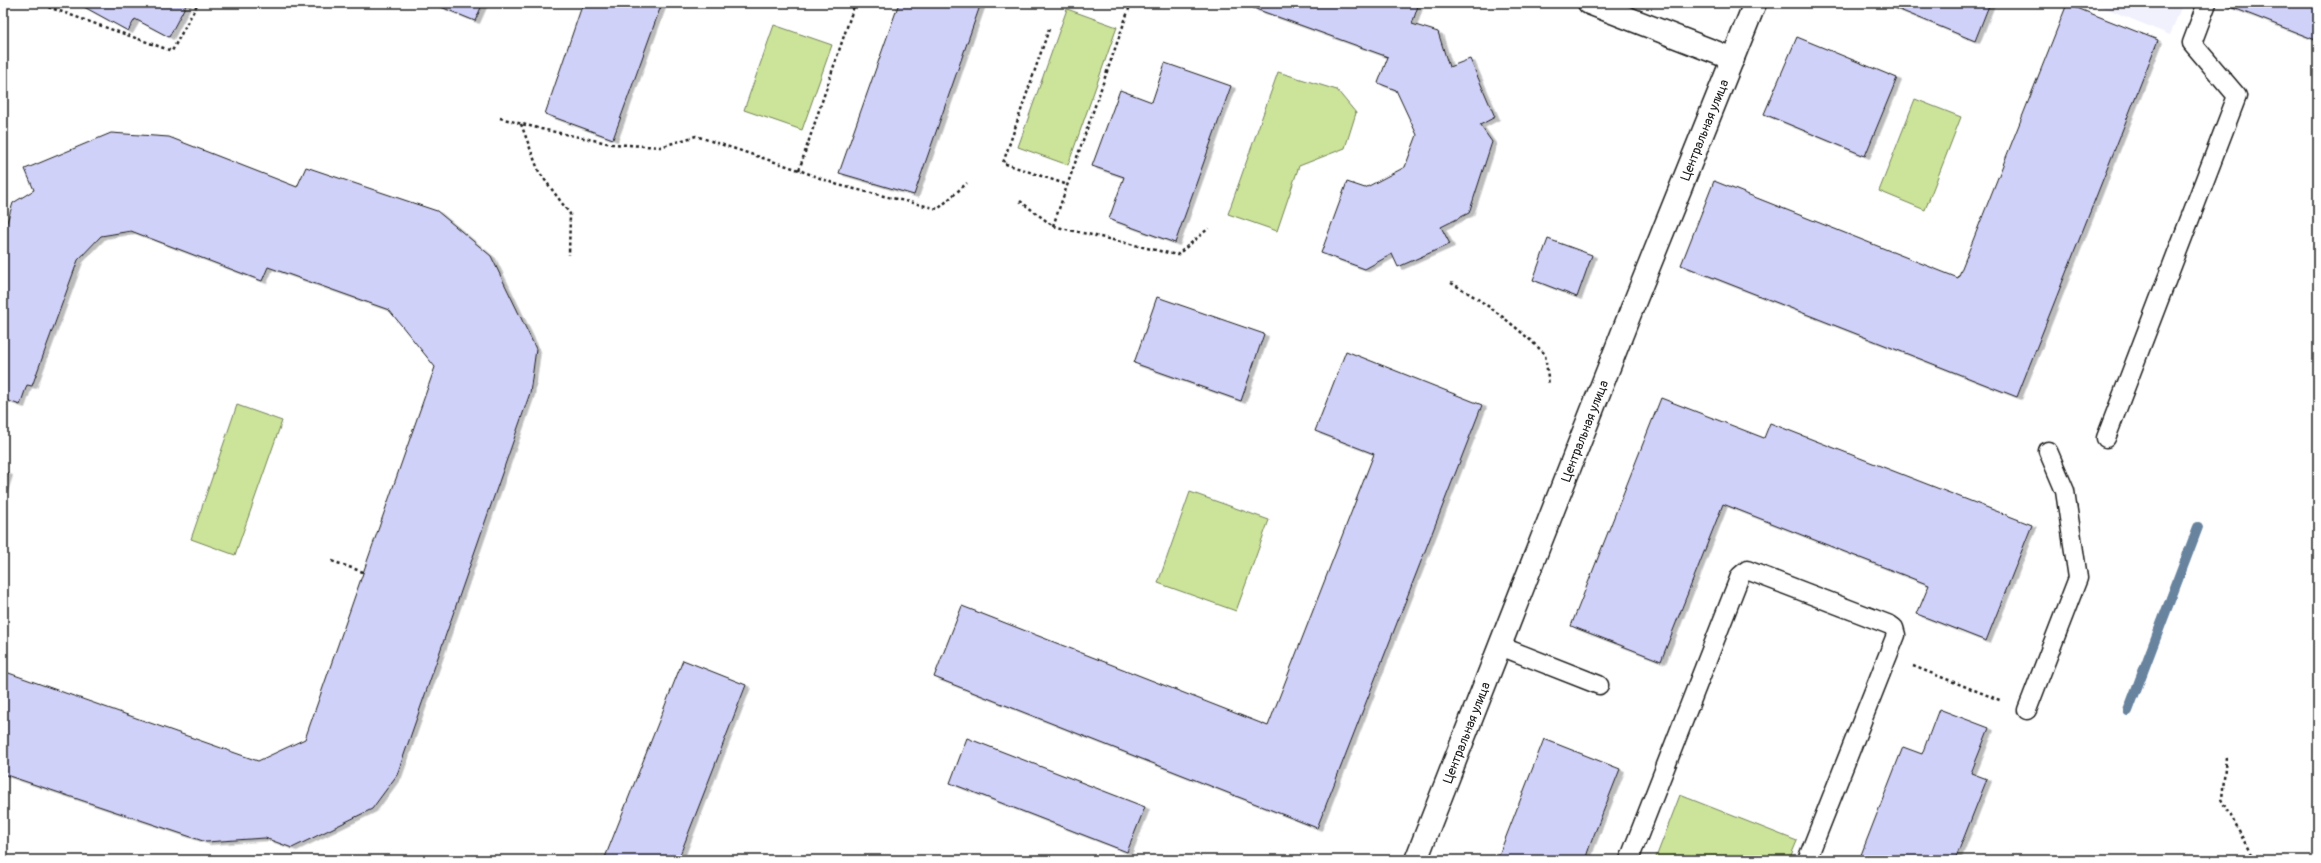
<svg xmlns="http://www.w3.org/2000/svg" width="2321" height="863" viewBox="0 0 2321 863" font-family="Pangolin,sans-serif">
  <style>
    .built { fill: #f1f1fd }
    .green { fill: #cbe499; stroke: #74805a }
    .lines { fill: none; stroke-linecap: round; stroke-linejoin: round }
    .stream { stroke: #68839e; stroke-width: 10 }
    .building { fill: #d0d1f9; stroke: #1c1c1c; filter: url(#shadow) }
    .service-casing { stroke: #1c1c1c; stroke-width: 21 }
    .minor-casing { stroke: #1c1c1c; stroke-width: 25 }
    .path { stroke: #1c1c1c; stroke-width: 2.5; stroke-dasharray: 3 3; stroke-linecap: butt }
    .service { stroke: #fff; stroke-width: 18 }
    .minor { stroke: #fff; stroke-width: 22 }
    .labels { text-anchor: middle; stroke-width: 3.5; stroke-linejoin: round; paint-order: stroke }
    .street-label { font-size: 13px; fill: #1c1c1c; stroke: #fff }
  </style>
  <defs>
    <filter id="shadow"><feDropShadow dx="4.5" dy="2.5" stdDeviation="0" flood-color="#0004"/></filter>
  </defs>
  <rect width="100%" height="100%" fill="#fff"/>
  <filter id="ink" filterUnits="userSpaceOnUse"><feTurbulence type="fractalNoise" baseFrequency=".025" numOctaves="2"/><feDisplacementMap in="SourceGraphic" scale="8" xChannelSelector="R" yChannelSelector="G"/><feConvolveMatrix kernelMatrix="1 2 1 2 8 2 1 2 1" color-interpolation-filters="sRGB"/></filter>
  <g filter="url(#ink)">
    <path class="built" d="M2093 3H2183L2170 35Z"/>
    <path class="green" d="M1067 9 1117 27 1068 165 1018 147Z
      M774 25 832 45 802 130 744 110Z
      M1278 72 1337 90 1356 113 1345 148 1299 166 1277 231 1228 214Z
      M1915 99 1961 117 1925 210 1879 191Z
      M237 405 282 421 235 555 191 539Z
      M1190 492 1269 520 1236 611 1158 583Z
      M1680 795 1797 841 1789 860H1655Z"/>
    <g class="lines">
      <path class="stream" d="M2128 711 2198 527"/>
    </g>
    <path class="building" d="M77 3H187L169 37 135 19 128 31Z
      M443 3H483L475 21 441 7Z
      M583 3H662L613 139 545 114Z
      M899 3H981L914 195 839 173Z
      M1255 3H1419L1412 24 1438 32 1449 67 1470 59 1495 117 1480 125 1492 142 1469 213 1441 227 1450 244 1398 267 1392 254 1365 269 1321 253 1347 182 1365 188 1405 167 1417 135 1396 90 1378 83 1388 57 1253 8Z
      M1883 3H1990L1975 41Z
      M2221 3H2318V41Z
      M2067 4 2158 40 2017 397 1681 265 1714 181 1958 278Z
      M1797 37 1897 78 1865 156 1764 114Z
      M1165 63 1231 86 1175 243 1109 219 1124 177 1092 166 1120 90 1152 102Z
      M111 133 169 137 297 187 306 167 437 211 491 256 536 349 530 393 397 775 372 809 292 848 265 838 206 842 3 774V671L258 761 305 739 435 367 389 310 268 267 262 281 131 231 101 236 78 260 32 386 27 385 20 405 3 399V235L13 203 34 190 25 169Z
      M1548 239 1592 255 1577 297 1533 280Z
      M1157 297 1264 334 1241 401 1134 363Z
      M1346 351 1482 405 1317 828 934 677 962 606 1268 726 1374 454 1315 431Z
      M1661 398 1764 438 1770 423 2032 525 1986 641 1917 614 1929 585 1723 504 1661 661 1571 626Z
      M3 471 8 473 3 489Z
      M683 660 746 685 678 860H604Z
      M1939 709 1989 728 1971 773 1987 779 1955 860H1859L1903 747 1922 754Z
      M967 738 1145 807 1127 852 950 783Z
      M1544 739 1620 769 1590 845 1585 860H1497Z"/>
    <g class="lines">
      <defs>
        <path id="service" d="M2106 438 2237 96 2192 43 2207 3
          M1500 646 1599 685
          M2027 710 2078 578 2065 491 2048 451
          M1629 860 1740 576 1747 570 1890 625 1894 628 1896 635 1807 860"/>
        <g id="minor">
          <path d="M1589 3 1733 59"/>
          <path id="s1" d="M1416 860 1631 311 1755 3"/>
        </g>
      </defs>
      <use href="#service" class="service-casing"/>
      <use href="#minor" class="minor-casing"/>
      <path class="path" d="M37 3 172 51 198 3
        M1049 29 1003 163 1068 185
        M500 118 541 129 612 144 660 147 696 136 799 170 838 185 938 209 967 183
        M521 124 539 172 570 214 569 255
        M799 170 855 3
        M1020 201 1053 226 1177 255 1209 228
        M1053 226 1131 3
        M1451 283C1486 302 1516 326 1545 354L1549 385
        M332 561 363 572
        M1913 666 2002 701
        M2226 757 2222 799 2254 860"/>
      <use href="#service" class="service"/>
      <use href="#minor" class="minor"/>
    </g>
  </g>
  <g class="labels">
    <g class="street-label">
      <text dy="5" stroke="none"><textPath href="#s1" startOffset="785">Центральная улица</textPath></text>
      <text dy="5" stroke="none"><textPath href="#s1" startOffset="461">Центральная улица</textPath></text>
      <text dy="5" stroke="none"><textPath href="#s1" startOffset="137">Центральная улица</textPath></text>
    </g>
  </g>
  <rect width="2321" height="863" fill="none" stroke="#fff" stroke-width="16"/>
  <rect x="8" y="8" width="2305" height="847" fill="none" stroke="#1c1c1c" stroke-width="1.5" filter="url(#ink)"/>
</svg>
